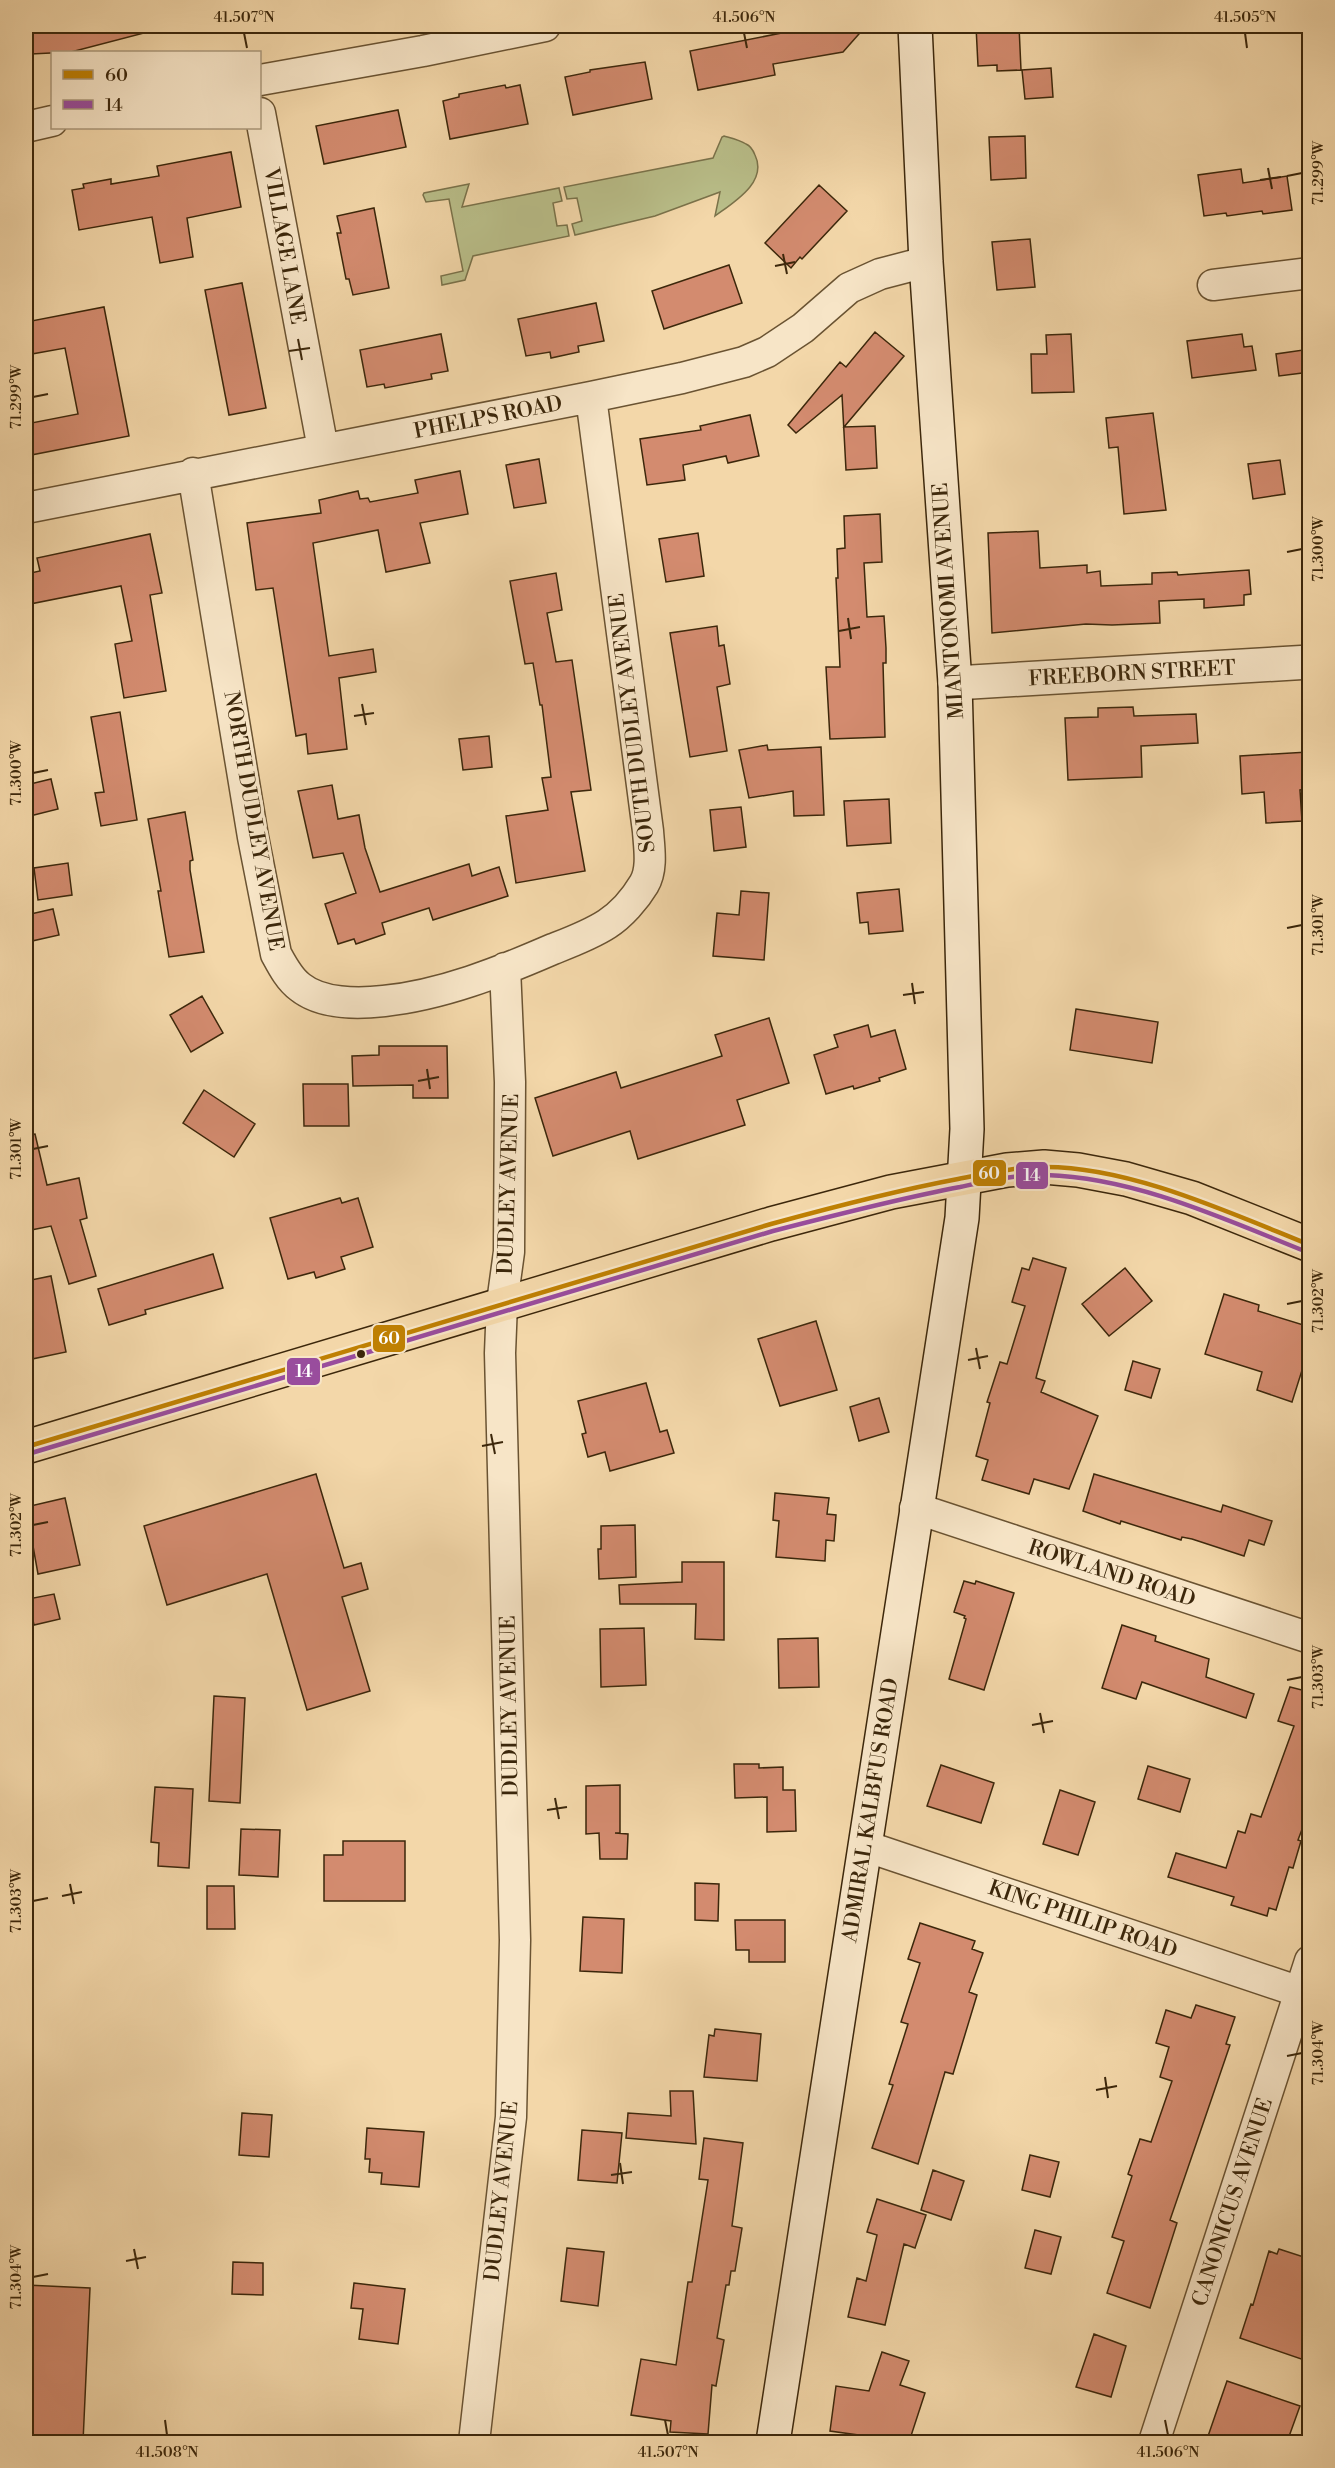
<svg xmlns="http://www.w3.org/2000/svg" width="1335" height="2468" viewBox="0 0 1335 2468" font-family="'Libre Bodoni',serif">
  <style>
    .green { fill: #b9be89; stroke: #7a724a; stroke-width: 1.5 }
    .building { fill: #d38b6f; stroke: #3c270b; stroke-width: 1.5 }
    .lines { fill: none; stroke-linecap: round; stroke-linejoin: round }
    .minor-casing { stroke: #6a5332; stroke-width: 33 }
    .tertiary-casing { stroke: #6a5332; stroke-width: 36 }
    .secondary-casing { stroke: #3c270b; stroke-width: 36 }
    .primary-casing { stroke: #3c270b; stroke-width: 36 }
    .minor { stroke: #f7e5c7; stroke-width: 30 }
    .tertiary { stroke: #f7e5c7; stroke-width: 33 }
    .secondary { stroke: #f7e5c7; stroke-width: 33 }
    .primary { stroke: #f3d7a9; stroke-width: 33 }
    .bus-1-casing { stroke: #f7e5c7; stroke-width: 9 }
    .bus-2-casing { stroke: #f7e5c7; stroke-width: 9 }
    .bus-1 { stroke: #bf8003; stroke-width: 4.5 }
    .bus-2 { stroke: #994d9d; stroke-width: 4.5 }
    .ticks { fill: none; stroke: #3c270b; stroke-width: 2 }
    .bus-dot { fill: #3c270b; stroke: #f7e5c7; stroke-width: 2 }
    .labels { text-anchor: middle; stroke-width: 6; stroke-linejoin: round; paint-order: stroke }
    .street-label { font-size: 21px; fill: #3c270b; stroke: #f7e5c7 }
    .line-badge { stroke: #f7e5c7; stroke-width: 2 }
    .badge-label { font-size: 16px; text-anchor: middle; font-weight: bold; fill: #fff }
    .neatline { fill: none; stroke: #3c270b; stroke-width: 2 }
    .ticks-label { font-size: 15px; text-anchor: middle; fill: #3c270b }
  </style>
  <rect width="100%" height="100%" fill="#f3d7a9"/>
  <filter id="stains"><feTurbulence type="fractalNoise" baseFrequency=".00333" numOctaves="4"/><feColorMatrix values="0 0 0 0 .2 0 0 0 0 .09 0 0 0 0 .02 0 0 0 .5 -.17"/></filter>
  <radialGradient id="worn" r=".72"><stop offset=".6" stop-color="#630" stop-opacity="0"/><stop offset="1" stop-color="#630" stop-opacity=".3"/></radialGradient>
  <path class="green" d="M724 136C731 138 740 140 746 144 751 146 753 150 755 155 768 182 734 202 715 216L720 192 655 216 575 235 572 224 582 221 577 198 567 199 564 187 713 158 722 137Z
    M469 184 462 207 559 188 562 201 553 203 557 226 567 225 569 236 473 256 465 280 442 285 441 276 463 271 449 199 426 202 423 195 424 193Z"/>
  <path class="building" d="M26 26H143L144 33 71 52 31 54Z
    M796 26H866L843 52 773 64 775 75 698 90 690 51 797 30Z
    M976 26H1019L1021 70 997 71V65L978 66Z
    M645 62 652 99 573 115 565 77 590 72V70Z
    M1051 68 1053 97 1025 99 1022 70Z
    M505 85 506 88 520 85 528 124 450 139 443 101 459 97V94Z
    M398 110 406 147 324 164 316 126Z
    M1025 136 1026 178 991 180 989 137Z
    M231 152 241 207 187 218 193 257 160 263 152 217 79 230 72 190 84 188 83 184 111 179V184L159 176 157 166Z
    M1241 169 1243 183 1287 176 1292 210 1263 214 1262 211 1227 216 1226 213 1204 216 1198 175Z
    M819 185 847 211 802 259 800 257 791 268 765 243Z
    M374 208 389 288 353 295 349 279H346L337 233H341L337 216Z
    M1030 239 1035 287 997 290 992 242Z
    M729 265 742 303 664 329 652 291Z
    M242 283 266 408 229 415 205 290Z
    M596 303 604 341 578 346 579 352 551 358 550 352 526 356 518 319Z
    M104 307 129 436 26 456V424L78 414 65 348 26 355V322Z
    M875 332 904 356 844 427 875 426 877 468 846 470 842 395 796 433 788 425 840 362 846 367Z
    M441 334 448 371 431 374 432 379 385 388 384 384 367 387 360 350Z
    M1071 334 1074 392 1032 393 1031 354H1047L1046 335Z
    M1242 334 1244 347 1252 346 1256 370 1192 378 1187 341Z
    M1310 349V372L1279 376 1276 354Z
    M1153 413 1166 510 1124 514 1118 447 1109 448 1106 418Z
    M750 415 759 456 728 463 726 456 683 465 685 480 647 485 640 439 701 430 700 426Z
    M539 459 546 503 514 508 506 465Z
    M1280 460 1285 494 1253 499 1248 464Z
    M460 471 468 514 420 523 430 563 386 572 378 530 313 543 329 656 373 649 376 672 339 678 347 749 308 754 306 734 296 736 273 588 256 590 247 523 321 513 319 500 358 491 360 499 368 498 370 502 418 493 415 480Z
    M880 514 882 562 864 563 867 617 884 616 886 648V663H883L885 737 830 739 826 667H840L836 578H838L837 549 845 548 844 516Z
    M1038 531 1040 568 1087 565V573L1100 571 1101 586 1152 584V573L1177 572 1178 575 1249 570 1251 594 1244 595V605L1204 608V599L1159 601 1160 623 1112 625 1086 624 992 633 988 533Z
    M698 533 704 576 666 582 659 539Z
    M150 534 162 593 150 595 166 691 124 698 115 644 132 641 121 586 30 604 26 574 40 571 37 558Z
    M556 573 562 610 547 613 556 662 572 660 591 790 571 792 585 871 516 883 506 816 548 810 542 778 551 777 542 705H540L533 663 525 664 510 581Z
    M717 626 719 646 724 645 730 684 717 687 727 751 690 757 670 633Z
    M1133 707 1134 716 1196 714 1198 743 1141 746 1142 777 1068 780 1065 718 1098 717V708Z
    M120 712 137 820 101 826 95 793 104 792 91 717Z
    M489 736 492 767 463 770 459 739Z
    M767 745 768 750 821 747 824 815 794 816 793 791 749 798 739 750Z
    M1308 752 1310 789 1300 790 1302 821 1266 823 1264 792 1242 794 1240 756Z
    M51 779 58 809 26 817V785Z
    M332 785 338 819 359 815 365 848 380 892 469 864 472 876 499 867 508 896 433 920 429 908 382 923 385 934 356 944 354 939 338 944 325 904 356 893 343 853 313 858 298 791Z
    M889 799 891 843 847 846 844 801Z
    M741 807 746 847 714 851 710 810Z
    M185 812 193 860 190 861V870L204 952 169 957 158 891H161L148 819Z
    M68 863 72 895 38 900 34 868Z
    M899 889 903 931 869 934 868 922 860 923 857 893Z
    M741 891 769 893 764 960 713 956 717 913 739 915Z
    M53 909 59 935 32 941 26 915Z
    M202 996 223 1033 191 1052 170 1015Z
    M1076 1009 1158 1022 1152 1063 1070 1050Z
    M769 1018 789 1083 737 1100 745 1125 638 1159 630 1131 553 1156 535 1098 616 1072 621 1088 722 1056 715 1035Z
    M868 1025 871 1037 895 1030 906 1069 879 1078 880 1081 854 1089 853 1086 826 1094 814 1055 838 1047 834 1035Z
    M379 1046H447L448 1098H413V1085L353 1086 352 1056 379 1055Z
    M303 1084H348L349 1126H304Z
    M204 1090 255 1124 234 1157 183 1123Z
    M35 1134 47 1185 79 1178 87 1218 80 1220 96 1276 69 1284 51 1226 26 1231V1135Z
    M340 1198 342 1203 358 1198 373 1247 341 1257 345 1269 316 1278 314 1272 288 1279 270 1218Z
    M213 1254 223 1288 145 1310 146 1314 109 1325 98 1289Z
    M1033 1258 1066 1268 1037 1374 1036 1378 1045 1381 1041 1392 1098 1416 1069 1489 1034 1479 1029 1494 982 1480 988 1460 976 1456 990 1403 987 1402 1000 1362 1007 1364 1025 1306 1012 1302 1022 1268 1029 1270Z
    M1125 1268 1152 1301 1109 1336 1082 1304Z
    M51 1276 66 1352 32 1359 26 1324V1281Z
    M1224 1294 1259 1305 1258 1311 1310 1327V1345L1292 1402 1257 1390 1262 1372 1205 1354Z
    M816 1321 837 1390 780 1406 758 1339Z
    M1133 1361 1160 1369 1151 1398 1125 1390Z
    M646 1383 660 1432 667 1430 674 1453 610 1471 605 1452 588 1457 582 1434 586 1433 578 1401Z
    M879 1398 889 1432 859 1441 850 1407Z
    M316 1474 344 1568 361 1563 368 1589 342 1597 370 1691 307 1710 267 1574 167 1605 144 1526Z
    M1094 1474 1221 1512 1223 1505 1272 1521 1264 1545 1249 1540 1244 1556 1192 1539 1182 1537 1181 1540 1121 1521 1120 1524 1083 1511Z
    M775 1493 829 1498 827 1514 836 1515 834 1541 826 1540 825 1561 776 1557 779 1521 773 1520Z
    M65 1498 80 1565 38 1574 26 1507Z
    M635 1525 636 1577 599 1579 598 1549H601V1526Z
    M682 1562H724V1640L695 1639 696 1604H620L619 1585 682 1582Z
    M964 1581 975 1584 976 1581 1014 1593 984 1690 949 1679 966 1619 964 1618 965 1616 954 1612Z
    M54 1594 60 1619 34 1625 28 1599Z
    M1122 1625 1156 1636 1155 1641 1209 1659 1206 1677 1254 1694 1246 1718 1142 1682 1136 1699 1102 1688Z
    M644 1628 646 1685 601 1687 600 1629Z
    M818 1638 819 1687 779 1688 778 1639Z
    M1290 1687 1310 1692V1808L1298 1840 1301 1841 1293 1868 1289 1867 1276 1910 1269 1908 1267 1916 1231 1905 1234 1897 1168 1877 1176 1853 1226 1868 1238 1831 1245 1833 1251 1814 1261 1817 1294 1726 1278 1721Z
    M214 1696 245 1698 240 1803 209 1801Z
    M734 1764H759V1768L783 1767V1790H795L796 1831 767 1832V1797L735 1798Z
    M941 1765 994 1783 981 1823 927 1806Z
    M1148 1766 1190 1779 1180 1812 1138 1799Z
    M620 1785V1833H615L628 1834 627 1859H600L599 1833 586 1834V1786Z
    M155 1787 193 1789 189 1868 158 1866 159 1843 151 1842Z
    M1060 1790 1095 1802 1078 1855 1043 1844Z
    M241 1829 280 1830 278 1877 239 1875Z
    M343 1841H405V1901H324V1855H343Z
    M695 1883 719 1884 718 1921 695 1920Z
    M207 1886H234L235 1929H207Z
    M583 1917 624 1919 622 1973 580 1971Z
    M735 1920H785V1962H749V1950H736Z
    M920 1923 975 1941 972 1949 983 1953 969 1992 977 1995 953 2074 945 2072 918 2164 872 2148 893 2085 889 2084 908 2024 901 2022 920 1963 908 1959Z
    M1196 2005 1235 2017 1226 2044 1230 2045 1170 2220 1177 2223 1150 2308 1107 2293 1124 2241 1112 2237 1132 2176 1128 2174 1140 2139 1151 2142 1172 2081 1160 2077 1169 2047 1156 2043 1166 2010 1191 2018Z
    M715 2029 761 2034 757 2081 704 2077 709 2035 714 2036Z
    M670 2091H693L696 2144 626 2138 628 2113 671 2116Z
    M242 2113 272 2115 269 2157 239 2155Z
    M367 2128 424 2132 419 2187 381 2184 382 2173 369 2172 370 2159H365Z
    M582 2130 622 2133 617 2183 578 2180Z
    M704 2138 743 2143 732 2226 742 2228 735 2271H731L729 2285H726L717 2338 724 2340 716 2386 712 2385 708 2434 670 2432 671 2421 631 2415 641 2359 676 2365 688 2282H692L708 2180 699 2179Z
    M1030 2155 1059 2162 1050 2197 1022 2190Z
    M933 2170 964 2181 951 2220 921 2210Z
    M877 2199 926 2215 915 2248 904 2244 885 2325 848 2317 857 2278 866 2281 877 2235 867 2232Z
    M1035 2230 1061 2237 1051 2274 1025 2268Z
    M567 2248 604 2252 598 2306 561 2301Z
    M1279 2249 1310 2259V2362L1240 2338 1251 2304 1253 2305 1269 2251 1277 2254Z
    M233 2262 263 2263V2295L232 2294Z
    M354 2283 405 2289 398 2344 359 2339 363 2309 351 2308Z
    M26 2285 90 2288 83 2442H26Z
    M1094 2334 1126 2346 1111 2397 1076 2387Z
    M882 2352 909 2361 900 2385 925 2393 909 2442 830 2431 836 2386 869 2391Z
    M1227 2381 1300 2406 1287 2442H1206Z"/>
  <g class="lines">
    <defs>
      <path id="minor" d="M260 80 423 51 545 26
        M260 113 323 449
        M26 127 52 121
        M1213 285 1310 273
        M193 473 253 837 276 954C282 965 289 979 300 987 321 1004 358 1004 384 1001 442 995 500 972 553 949 571 942 590 935 607 924 621 915 635 899 644 884 653 869 649 847 648 831L591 397
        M26 508 591 397 682 378 744 362 767 352 803 328 849 288 880 274 926 262
        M915 1508 1310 1638
        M865 1846 1300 1992
        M474 2442 511 2117 515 1940 500 1353 502 1303 509 1252 510 1082 505 968
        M1154 2442 1310 1961"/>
      <path id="tertiary" d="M955 683 1310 662"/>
      <path id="secondary" d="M773 2442 962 1218 967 1129 955 683 926 262 915 26"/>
      <path id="primary" d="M26 1447 771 1224 891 1192 1007 1170 1044 1167 1078 1170 1126 1179 1192 1198 1310 1245"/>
    </defs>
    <use href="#minor" class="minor-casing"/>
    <use href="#tertiary" class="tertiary-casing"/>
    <use href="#secondary" class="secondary-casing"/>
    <use href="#primary" class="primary-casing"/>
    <use href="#minor" class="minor"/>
    <use href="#tertiary" class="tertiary"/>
    <use href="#secondary" class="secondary"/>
    <use href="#primary" class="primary"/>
    <defs>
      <path id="bus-1" d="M26 1447 771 1224C833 1207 894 1191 958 1179 986 1174 1014 1167 1043 1167 1129 1166 1230 1213 1310 1245"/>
      <path id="bus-2" d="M28 1454 773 1231C835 1215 897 1199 960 1187 988 1181 1017 1174 1046 1175 1137 1178 1224 1219 1307 1252"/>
    </defs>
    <use href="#bus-1" class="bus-1-casing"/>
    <use href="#bus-2" class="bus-2-casing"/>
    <use href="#bus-1" class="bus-1"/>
    <use href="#bus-2" class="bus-2"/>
  </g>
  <path class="ticks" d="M244 33 247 48M744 33 747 48M1245 33 1247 48M1268 168 1272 189M1287 176 1302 173M1260 180 1281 177M783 254 787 274M775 266 795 262M298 339 302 360M289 351 310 348M33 397 48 394M1287 552 1302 549M848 618 851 639M839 631 860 627M362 704 366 725M354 716 374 713M33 773 48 770M1287 928 1302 925M912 983 915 1004M903 995 924 992M427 1069 430 1089M418 1081 439 1077M33 1149 48 1146M1287 1304 1302 1301M976 1348 980 1369M968 1360 988 1356M491 1434 495 1454M482 1446 503 1442M33 1525 48 1522M1287 1680 1302 1677M1040 1713 1044 1733M1032 1725 1053 1721M555 1798 559 1819M547 1810 567 1807M70 1884 74 1904M62 1896 82 1892M33 1901 48 1898M1287 2056 1302 2053M1105 2077 1108 2098M1096 2090 1117 2086M620 2163 623 2184M611 2175 632 2172M134 2249 138 2269M126 2261 146 2257M33 2277 48 2274M165 2420 167 2435M665 2420 668 2435M1165 2420 1168 2435"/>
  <circle class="bus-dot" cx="361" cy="1354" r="5"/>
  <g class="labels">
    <g class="street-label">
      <text transform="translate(285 246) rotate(80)" y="7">VILLAGE LANE</text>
      <text transform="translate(488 417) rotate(-11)" y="7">PHELPS ROAD</text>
      <text transform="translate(948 601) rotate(-94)" y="7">MIANTONOMI AVENUE</text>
      <text transform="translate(1132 673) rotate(-3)" y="7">FREEBORN STREET</text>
      <text transform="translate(632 723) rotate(-97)" y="7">SOUTH DUDLEY AVENUE</text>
      <text transform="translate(254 821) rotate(80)" y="7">NORTH DUDLEY AVENUE</text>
      <text transform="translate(508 1184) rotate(-88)" y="7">DUDLEY AVENUE</text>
      <text transform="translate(1112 1573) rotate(18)" y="7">ROWLAND ROAD</text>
      <text transform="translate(509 1706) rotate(-91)" y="7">DUDLEY AVENUE</text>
      <text transform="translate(870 1810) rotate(-81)" y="7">ADMIRAL KALBFUS ROAD</text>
      <text transform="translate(1083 1919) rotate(19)" y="7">KING PHILIP ROAD</text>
      <text transform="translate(501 2191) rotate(-84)" y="7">DUDLEY AVENUE</text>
      <text transform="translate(1232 2202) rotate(-72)" y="7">CANONICUS AVENUE</text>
    </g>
  </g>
  <g class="line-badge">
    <rect x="972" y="1159" width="35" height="28" rx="6" fill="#bf8003"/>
    <rect x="1015" y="1161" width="34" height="29" rx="6" fill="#994d9d"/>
    <rect x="372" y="1324" width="34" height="29" rx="6" fill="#bf8003"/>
    <rect x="286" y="1357" width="35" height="29" rx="6" fill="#994d9d"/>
  </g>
  <g class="badge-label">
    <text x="989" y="1179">60</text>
    <text x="1032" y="1181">14</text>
    <text x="389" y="1344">60</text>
    <text x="304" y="1377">14</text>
  </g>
  <rect width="1335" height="2468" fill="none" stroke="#f3d7a9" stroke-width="66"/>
  <rect x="51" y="51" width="210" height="78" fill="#f7e5c7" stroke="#ac997c" stroke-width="1.5"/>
  <rect x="63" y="70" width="30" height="9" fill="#bf8003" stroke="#ac997c" stroke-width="1.5"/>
  <text x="105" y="81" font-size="18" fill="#3c270b">60</text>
  <rect x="63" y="100" width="30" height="9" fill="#994d9d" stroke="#ac997c" stroke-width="1.5"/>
  <text x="105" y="111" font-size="18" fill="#3c270b">14</text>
  <rect x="33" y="33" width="1269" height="2402" class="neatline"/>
  <g class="ticks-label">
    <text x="244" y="22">41.507°N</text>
    <text x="744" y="22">41.506°N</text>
    <text x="1245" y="22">41.505°N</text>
    <text transform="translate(1318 173) rotate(-90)" y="5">71.299°W</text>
    <text transform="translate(16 397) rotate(-90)" y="5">71.299°W</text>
    <text transform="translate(1318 549) rotate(-90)" y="5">71.300°W</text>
    <text transform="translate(16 773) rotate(-90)" y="5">71.300°W</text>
    <text transform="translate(1318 925) rotate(-90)" y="5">71.301°W</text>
    <text transform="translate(16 1149) rotate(-90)" y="5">71.301°W</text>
    <text transform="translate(1318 1301) rotate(-90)" y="5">71.302°W</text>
    <text transform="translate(16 1525) rotate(-90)" y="5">71.302°W</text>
    <text transform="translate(1318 1677) rotate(-90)" y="5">71.303°W</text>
    <text transform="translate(16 1901) rotate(-90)" y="5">71.303°W</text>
    <text transform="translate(1318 2053) rotate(-90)" y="5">71.304°W</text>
    <text transform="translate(16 2277) rotate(-90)" y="5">71.304°W</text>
    <text x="167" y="2457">41.508°N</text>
    <text x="668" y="2457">41.507°N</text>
    <text x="1168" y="2457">41.506°N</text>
  </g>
  <rect width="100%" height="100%" filter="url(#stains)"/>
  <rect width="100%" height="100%" fill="url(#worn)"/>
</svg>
